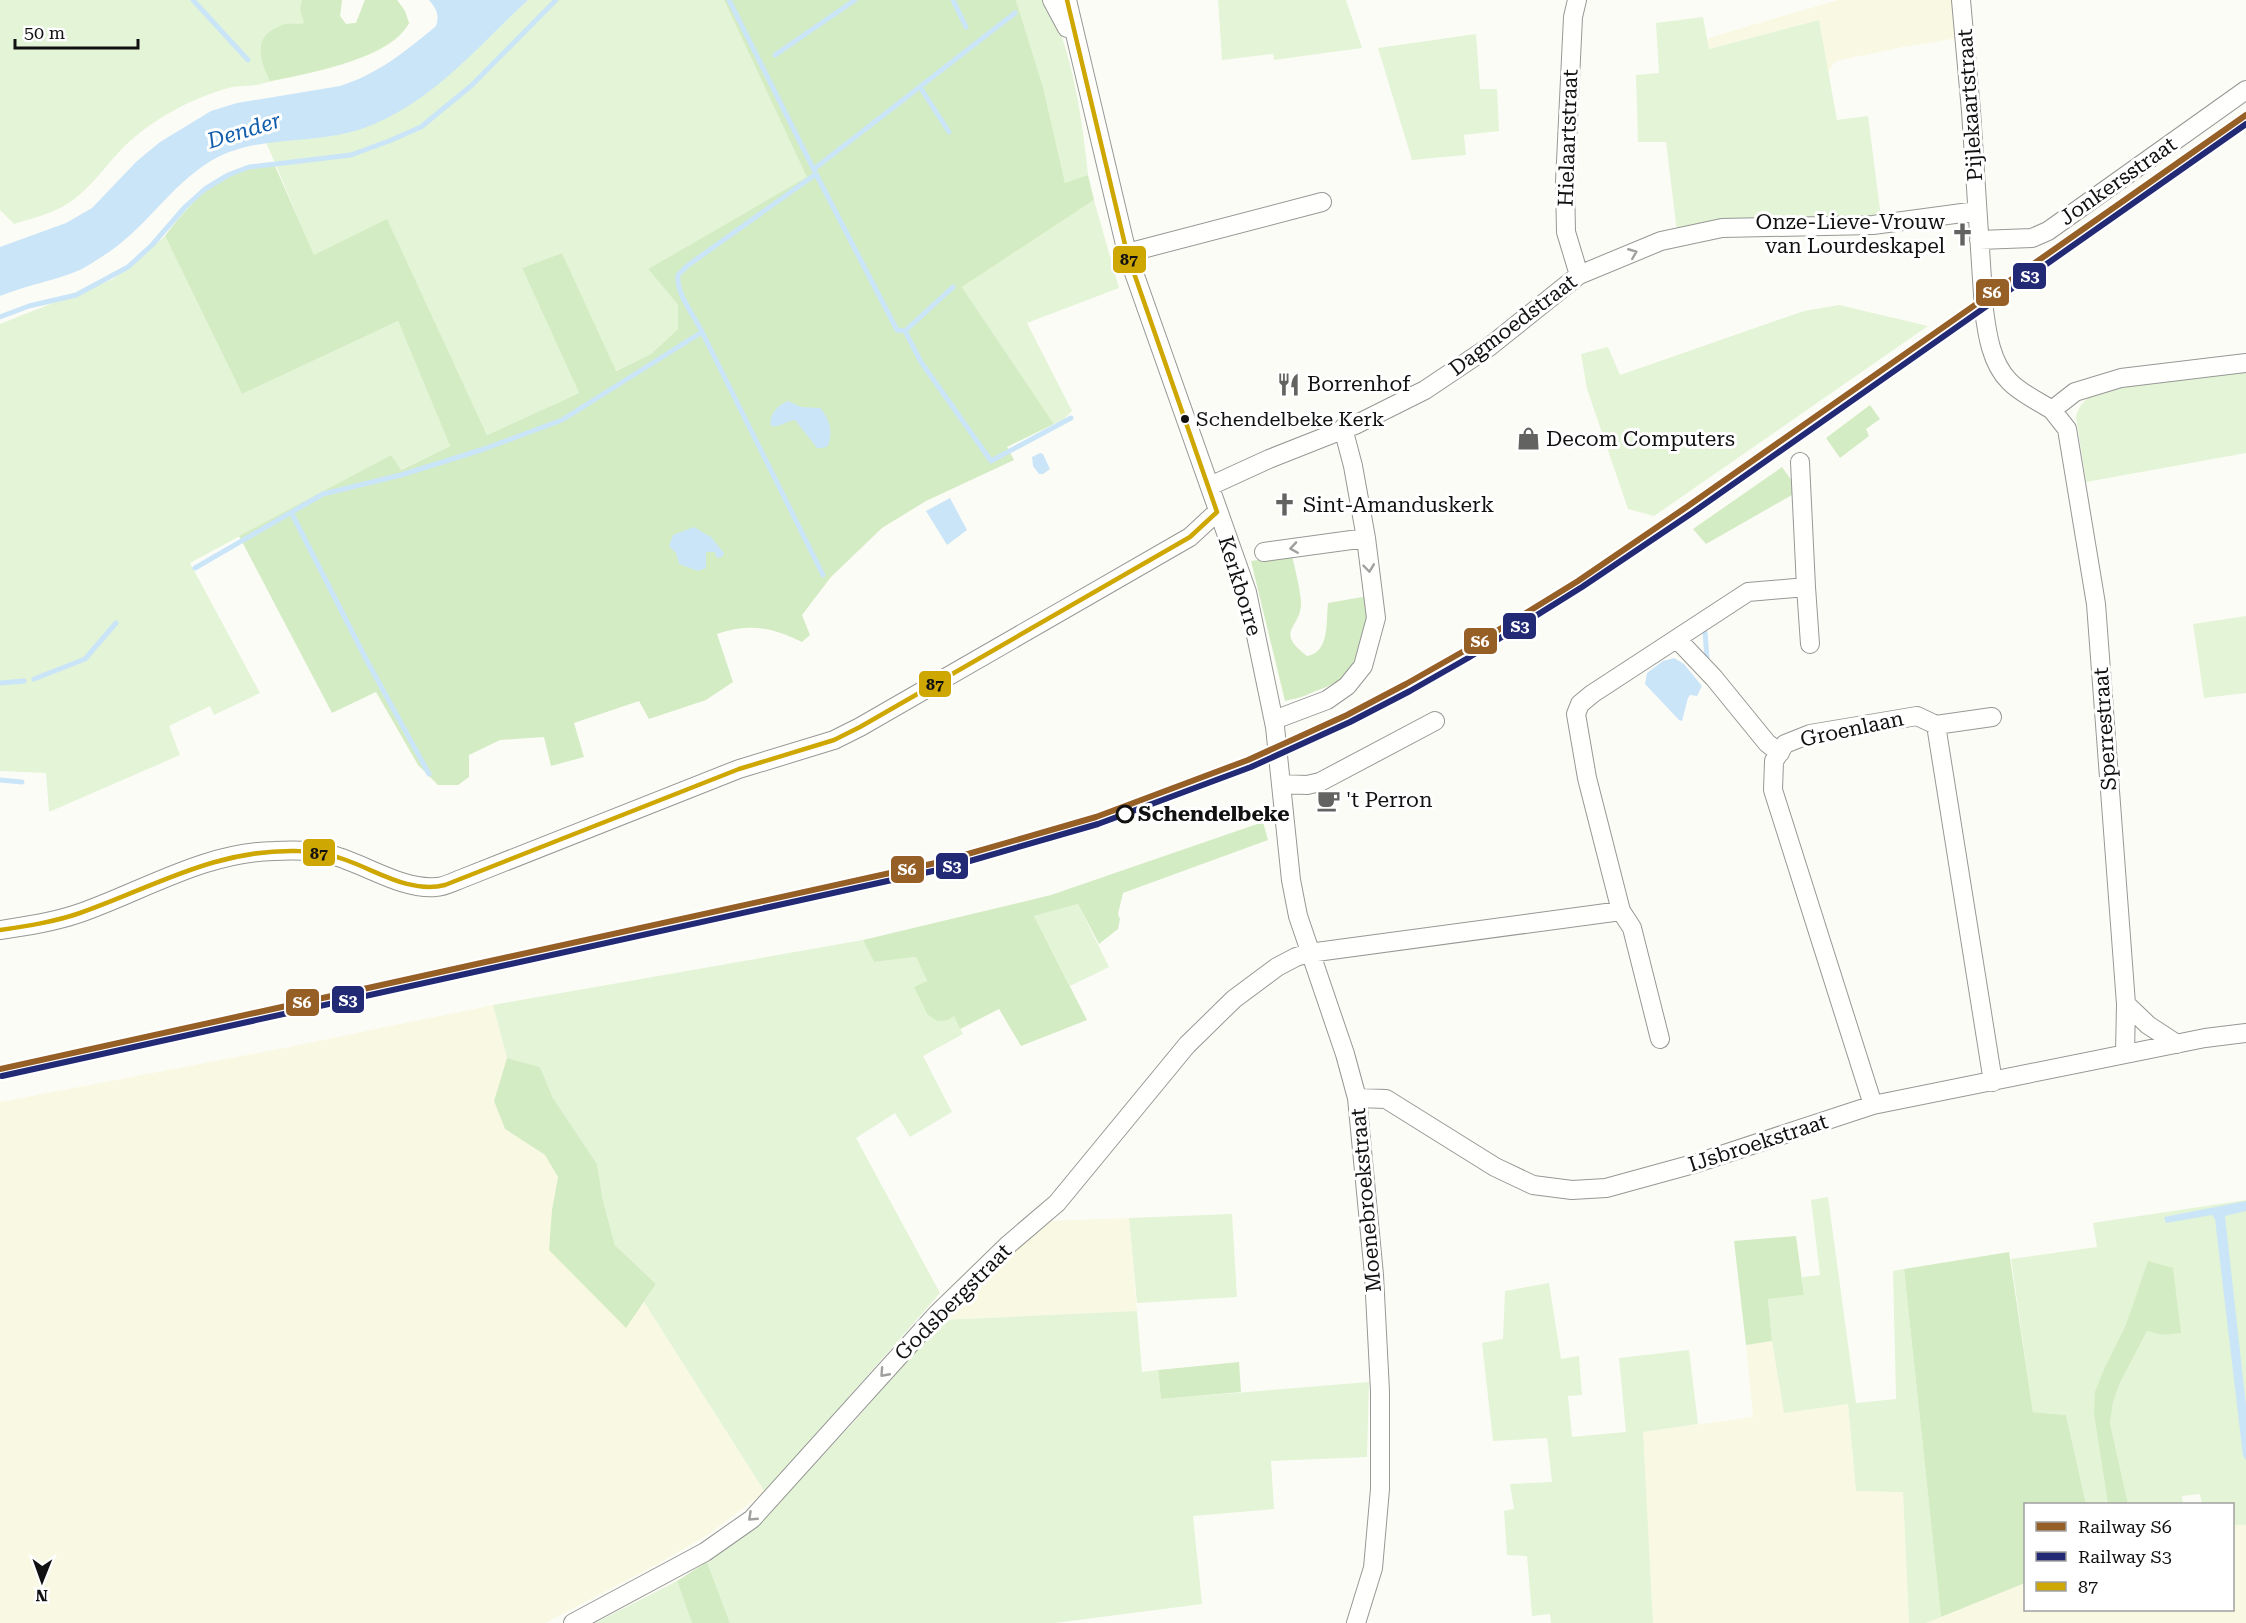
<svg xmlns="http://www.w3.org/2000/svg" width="2246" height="1623" viewBox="0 0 2246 1623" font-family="'Roboto Serif',serif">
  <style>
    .farmland { fill: #f9f9e3 }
    .green { fill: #e4f4d6 }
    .forest { fill: #d4ecc3 }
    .water { fill: #cbe5f8 }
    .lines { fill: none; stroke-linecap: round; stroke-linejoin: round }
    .stream { stroke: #cbe5f8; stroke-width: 5 }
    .minor-casing { stroke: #979795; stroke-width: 20 }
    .minor { stroke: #fffffe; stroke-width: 18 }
    .bus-1-casing { stroke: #fff; stroke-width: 9 }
    .bus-1 { stroke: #cfa703; stroke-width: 4.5 }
    .rail-1-casing { stroke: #fff; stroke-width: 10 }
    .rail-2-casing { stroke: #fff; stroke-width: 10 }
    .rail-1 { stroke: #965f26; stroke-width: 6 }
    .rail-2 { stroke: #222975; stroke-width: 6 }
    .oneway { stroke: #a0a09f }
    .bus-dot { fill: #111; stroke: #fff; stroke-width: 2 }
    .stop-dot { fill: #fff; stroke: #111; stroke-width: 3 }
    .labels { text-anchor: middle; stroke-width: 6; stroke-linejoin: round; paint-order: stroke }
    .bus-label { font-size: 20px; fill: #111; stroke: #fff; text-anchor: start }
    .street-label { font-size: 21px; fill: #111; stroke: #fff }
    .poi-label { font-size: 21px; fill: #111; stroke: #fff; text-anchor: start }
    .stop-label { font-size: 21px; font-weight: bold; fill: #111; stroke: #fff; text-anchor: start }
    .water-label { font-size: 22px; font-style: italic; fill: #115dab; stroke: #fff }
    .line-badge { stroke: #fff; stroke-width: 2 }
    .badge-label { font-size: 16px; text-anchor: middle; font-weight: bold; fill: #fff }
    .pale-badge-label { font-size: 16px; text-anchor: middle; font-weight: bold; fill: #111 }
  </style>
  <rect width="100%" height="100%" fill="#fcfcf7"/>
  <path class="farmland" d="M1838 0H1953L1958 38 1903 47 1836 61 1828 72 1818 20 1708 49 1707 40 1711 37Z
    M493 1005 507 1058 494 1101 505 1129 545 1155 558 1177 552 1210 626 1327 644 1302 765 1492 709 1534 658 1564 545 1623H0V1102L279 1049Z
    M1129 1218 1137 1311 942 1320 1046 1221Z
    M1772 1341 1784 1412 1848 1404 1856 1491H1903L1909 1623H1653L1642 1432 1753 1417 1746 1345Z
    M2233 1525H2246V1623H1926L2025 1583 2026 1610H2232Z"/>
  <path class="green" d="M0 0H342L340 16 346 24 356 23 365 0H397L405 11 409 23C390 62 300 74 261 84 250 87 237 85 225 89 191 99 157 117 130 141 107 162 90 192 62 207 47 215 30 219 14 224L0 210Z
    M528 0H724L808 177 648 269 678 305V329L651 354 615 371 562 253 522 268 579 393 487 435 387 220 314 256 266 142C292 139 329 139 353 131 425 108 475 50 528 0Z
    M1016 0H1045C1072 44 1083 124 1088 175L1065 184 1043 87Z
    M1218 0H1346L1362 48 1274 60 1273 54 1222 60Z
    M1703 17 1709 49 1819 20 1837 120 1868 116 1881 217 1677 232 1666 142H1638L1636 75 1659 73 1656 23Z
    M1476 34 1480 89H1497L1499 131 1464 135 1466 155 1412 160 1378 48Z
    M1094 200 1119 288 1027 323 1072 411 1064 419 1054 424 962 287Z
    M165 236 242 394 398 321 450 446 400 470 391 455 190 563 260 693 214 715 210 706 169 726 180 755 49 812 46 773 0 771V324L113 279Z
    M1839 305 1928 326 1654 516 1628 509 1587 389 1581 354 1608 347 1620 375 1804 311Z
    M2246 370V453L2086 482 2076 417C2080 400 2092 395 2107 388Z
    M2246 616V693L2204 698 2193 624Z
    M1078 904 1109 967 1070 986 1034 916Z
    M863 940 874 962 916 957 927 981 915 988 927 1014 954 1016 963 1034 923 1056 952 1112 910 1137 895 1113 856 1138 940 1293 765 1492 644 1302 656 1284 615 1245 603 1201 597 1164 553 1098 540 1067 507 1058 493 1005Z
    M1828 1197 1856 1403 1896 1399 1893 1271 1904 1269 1941 1617 1926 1623H1909L1903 1492 1856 1491 1848 1404 1784 1413 1772 1341 1768 1299 1804 1295 1802 1277 1820 1275 1811 1200Z
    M2246 1200V1525H2233L2232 1504H2202L2200 1494 2182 1496 2183 1504H2128L2110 1423 2113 1403 2119 1385 2147 1331 2162 1335 2180 1332 2127 1322 2104 1369 2094 1415 2108 1504H2086L2066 1415 2033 1412 2011 1259 2097 1247 2093 1223Z
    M1232 1214 1237 1297 1137 1303 1129 1218Z
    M1549 1283 1561 1359 1579 1356 1582 1395 1568 1396 1572 1437 1626 1432 1619 1358 1689 1350 1698 1424 1643 1432 1653 1623H1551L1550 1614 1532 1616 1527 1556 1507 1555 1504 1511 1514 1509 1510 1484 1552 1482 1547 1438 1493 1441 1482 1343 1503 1339 1505 1291Z
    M1137 1311 1142 1372 1158 1370 1161 1399 1369 1382 1367 1457 1271 1461 1274 1509 1193 1516 1202 1604 1055 1623H730L707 1562 764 1517 853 1423 942 1320Z
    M677 1581 692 1623H595Z"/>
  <path class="forest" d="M302 0H342L340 16 346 24 356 23 365 0H397L405 11 409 23C391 58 307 74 270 81 262 65 253 41 272 30 276 28 281 25 285 24 291 23 297 25 304 23L300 9Z
    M724 0H1016L1043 87 1065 183 1088 175 1094 200 962 287 1054 424 1007 447 1014 460 926 501 882 528 831 577 802 615 810 635 802 642C772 627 749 623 717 634L733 682 706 700 649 719 639 701 574 723 584 757 551 766 544 737 500 740 469 755V777L458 785H438L418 765 376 692 332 713 239 536 391 455 401 470 450 446 398 321 242 394 165 236C185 210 209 180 243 171 253 168 265 167 275 166L314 255 387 219 487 435 579 393 522 268 562 253 616 371 651 354 678 329V305L648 269 807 177Z
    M1870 405 1880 419 1866 429 1869 436 1840 458 1826 438Z
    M1782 467 1799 491 1706 544 1693 529Z
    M1292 555C1295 570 1300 587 1301 602 1302 629 1273 630 1307 656 1330 653 1326 620 1328 603L1368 596C1368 611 1366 623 1362 638 1354 667 1351 678 1321 689 1306 695 1301 698 1285 701L1251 561Z
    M1263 822 1268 840 1123 893 1118 914 1120 919 1118 929 1099 944 1078 904 1034 916 1087 1020 1021 1046 999 1009 960 1029 954 1016 948 1020 937 1021 927 1014 914 987 927 981 916 957 874 962 863 940 1051 895Z
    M507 1058 540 1067 553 1098 597 1164 603 1201 615 1245 656 1284 626 1328 549 1250 552 1210 558 1177 545 1155 505 1129 494 1101Z
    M1796 1236 1804 1295 1768 1299 1772 1341 1746 1345 1734 1241Z
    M2009 1252 2033 1412 2066 1415 2086 1504H2026L2025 1583 1941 1617 1904 1269Z
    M2148 1261 2173 1268 2181 1333 2162 1335 2147 1331 2119 1385 2113 1403 2110 1423 2128 1504H2108L2094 1415 2095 1392 2104 1369 2127 1322Z
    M1239 1362 1241 1392 1161 1399 1158 1370Z
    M707 1562 730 1623H692L677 1581Z"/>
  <path class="water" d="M429 0H528C475 49 424 112 351 132 307 144 260 136 218 157 174 180 149 225 109 252 100 258 91 264 82 269 59 280 26 285 0 296V247L66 223 92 208 137 161 160 142 211 111 237 103 340 86C378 74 406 51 436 26 440 14 436 9 429 0Z
    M788 401 801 407 820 408C830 419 833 432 828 446L823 448H817L795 420C786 421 780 428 771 426 768 415 778 405 788 401Z
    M1040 453 1043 454 1050 469 1043 474H1039L1033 466 1032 457Z
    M950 498 967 530 947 545 926 511Z
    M694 527 711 537 724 553 723 556 719 558 716 557 715 552H706V568L698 571 679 564 676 553 669 546 673 535Z
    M1674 658 1684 664 1702 686 1697 696 1690 695 1688 698 1682 721 1679 720 1645 684 1647 673 1663 661Z
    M2246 1201V1211L2225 1216 2246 1405V1460L2243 1456 2215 1219 2212 1215 2166 1223 2164 1217Z"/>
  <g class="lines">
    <path class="stream" d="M193 0 248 60
      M953 0 966 27
      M775 55 855 0
      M920 87 949 132
      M814 169 1015 13
      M816 174 897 330 905 331 953 287
      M0 317 29 306 76 295 128 267 152 245 185 207 205 189 228 175 249 167 351 155 389 141 421 127 472 85 556 0
      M905 331 921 362 991 461 1071 418
      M702 332 823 575
      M292 514 366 659 429 774
      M195 568 323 494 401 475 484 449 562 420 702 332C694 315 676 294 678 275L687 266 816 174 729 0
      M1705 632 1707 658
      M34 679 85 659 116 623
      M0 683 24 681
      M0 780 22 782"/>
    <defs>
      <path id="minor" d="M1052 0 1067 28
        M1067 0 1127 253 1247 592 1275 727 1291 880 1298 916 1345 1054 1357 1098 1374 1275 1380 1391V1489L1373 1568 1356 1623
        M1577 0 1573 17 1565 182 1566 232 1579 275
        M1961 0 1971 111 1984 310C1987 333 1991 363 2009 381 2020 393 2038 401 2052 410L2075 392 2121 378 2246 363
        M1979 240 2032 238 2048 231 2246 90
        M1127 253 1322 202
        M2052 410 2067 429 2096 604 2126 1004 2125 1054
        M1800 462 1806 587
        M1210 486 1269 459 1355 425 1425 390 1489 347 1579 275 1661 241 1722 228 1873 225 1977 211
        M1264 552 1366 538
        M1677 639 1714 678 1767 743 1780 753
        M1274 720 1327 700 1347 686 1363 666 1376 618 1366 538 1353 466 1343 428
        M1936 725 1992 717
        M1282 784 1307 785 1320 782 1435 721
        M1621 911 1587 778 1576 714 1580 704 1592 694 1748 592 1806 587 1810 644
        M0 930C27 926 54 922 80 913 143 891 205 852 274 851 292 850 314 850 332 855 365 864 402 890 436 887 444 887 453 882 461 879L739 769 834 740 860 727 1190 537 1217 512
        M2126 1004 2148 1025 2177 1044
        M1357 1098 1386 1099 1495 1167 1533 1185 1572 1190 1606 1188 1697 1163 1873 1105 2205 1038 2246 1033
        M1873 1105 1773 790 1774 761 1785 744 1810 734 1917 716 1936 725 1993 1082
        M573 1623 705 1552 752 1519 937 1314 1009 1244 1057 1203 1187 1045 1234 999 1277 967 1296 957 1309 953 1621 911 1632 928 1660 1039"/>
    </defs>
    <use href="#minor" class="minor-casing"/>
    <use href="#minor" class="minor"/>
    <defs>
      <path id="bus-1" d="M1067 0 1127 253 1217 512
        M0 930C27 926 54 922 80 913 154 887 215 849 297 851 314 851 330 854 346 860 377 871 411 894 445 885L739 769 834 740 860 727 1190 537 1217 512"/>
    </defs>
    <use href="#bus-1" class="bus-1-casing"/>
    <use href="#bus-1" class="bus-1"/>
    <defs>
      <path id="rail-1" d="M0 1069 940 862 1096 817 1248 760 1347 715 1406 684 1464 651 1578 581 1688 506 2246 115"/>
      <path id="rail-2" d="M2 1076 942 869 1098 824 1251 767 1350 722 1410 691 1468 658 1582 587 1692 513 2246 124"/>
    </defs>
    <use href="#rail-1" class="rail-1-casing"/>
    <use href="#rail-2" class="rail-2-casing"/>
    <use href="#rail-1" class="rail-1"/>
    <use href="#rail-2" class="rail-2"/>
  </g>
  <defs><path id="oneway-chevron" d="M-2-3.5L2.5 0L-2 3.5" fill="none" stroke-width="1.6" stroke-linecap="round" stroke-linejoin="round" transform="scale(1.5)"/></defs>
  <g class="oneway">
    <use href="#oneway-chevron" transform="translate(1633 253) rotate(-22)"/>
    <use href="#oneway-chevron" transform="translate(1294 548) rotate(171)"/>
    <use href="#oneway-chevron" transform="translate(1369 568) rotate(83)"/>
    <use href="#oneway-chevron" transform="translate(884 1373) rotate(132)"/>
    <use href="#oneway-chevron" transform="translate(752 1517) rotate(137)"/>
  </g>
  <defs>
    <symbol id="church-bare" viewBox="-9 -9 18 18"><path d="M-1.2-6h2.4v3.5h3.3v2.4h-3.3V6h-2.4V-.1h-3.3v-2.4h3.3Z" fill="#636362" stroke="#fff" stroke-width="2.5" paint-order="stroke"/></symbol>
    <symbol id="restaurant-bare" viewBox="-9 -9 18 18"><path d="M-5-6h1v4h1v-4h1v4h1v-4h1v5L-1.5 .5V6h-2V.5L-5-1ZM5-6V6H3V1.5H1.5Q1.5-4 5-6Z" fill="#636362" stroke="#fff" stroke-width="2.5" paint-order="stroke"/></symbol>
    <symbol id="shop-bare" viewBox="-9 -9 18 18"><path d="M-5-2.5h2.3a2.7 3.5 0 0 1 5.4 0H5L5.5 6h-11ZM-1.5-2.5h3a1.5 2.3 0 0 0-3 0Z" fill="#636362" stroke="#fff" stroke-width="2.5" paint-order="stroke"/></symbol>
    <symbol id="cafe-bare" viewBox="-9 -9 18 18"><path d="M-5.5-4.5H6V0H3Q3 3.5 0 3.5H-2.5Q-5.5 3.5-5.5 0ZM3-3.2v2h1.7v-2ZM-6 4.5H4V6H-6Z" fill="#636362" stroke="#fff" stroke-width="2.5" paint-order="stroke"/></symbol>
  </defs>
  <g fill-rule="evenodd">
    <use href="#church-bare" x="1946" y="218" width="33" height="33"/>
    <use href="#restaurant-bare" x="1272" y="368" width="33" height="33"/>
    <use href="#shop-bare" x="1512" y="422" width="33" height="33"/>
    <use href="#church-bare" x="1268" y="488" width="33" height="33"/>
    <use href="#cafe-bare" x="1312" y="784" width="33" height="33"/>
  </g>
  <circle class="bus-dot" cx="1185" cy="419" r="5"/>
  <circle class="stop-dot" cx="1125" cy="814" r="8"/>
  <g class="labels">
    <g class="bus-label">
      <text x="1196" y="426">Schendelbeke Kerk</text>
    </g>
    <g class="street-label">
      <text transform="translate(1970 105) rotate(-94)" y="7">Pijlekaartstraat</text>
      <text transform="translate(1568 138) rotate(-88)" y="7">Hielaartstraat</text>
      <text transform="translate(2118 181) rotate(-35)" y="7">Jonkersstraat</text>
      <text transform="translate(1513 325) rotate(-37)" y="7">Dagmoedstraat</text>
      <text transform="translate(1240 586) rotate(73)" y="7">Kerkborre</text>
      <text transform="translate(1852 729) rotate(-12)" y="7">Groenlaan</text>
      <text transform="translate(2105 729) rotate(-94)" y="7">Sperrestraat</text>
      <text transform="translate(1758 1143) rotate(-18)" y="7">IJsbroekstraat</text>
      <text transform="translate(1366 1200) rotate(-95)" y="7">Moenebroekstraat</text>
      <text transform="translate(953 1302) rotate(-45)" y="7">Godsbergstraat</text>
    </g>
    <g class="poi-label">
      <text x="1945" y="229" text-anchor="end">Onze-Lieve-Vrouw<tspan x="1945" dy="24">van Lourdeskapel</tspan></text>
      <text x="1307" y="391">Borrenhof</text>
      <text x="1546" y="446">Decom Computers</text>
      <text x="1303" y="512">Sint-Amanduskerk</text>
      <text x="1346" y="807">'t Perron</text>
    </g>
    <g class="stop-label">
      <text x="1138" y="821">Schendelbeke</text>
    </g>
    <g class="water-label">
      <text transform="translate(244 130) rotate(-17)" y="8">Dender</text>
    </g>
  </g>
  <g class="line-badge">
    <rect x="1112" y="245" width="35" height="29" rx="6" fill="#cfa703"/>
    <rect x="2012" y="262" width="35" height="28" rx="6" fill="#222975"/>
    <rect x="1975" y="278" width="35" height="29" rx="6" fill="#965f26"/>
    <rect x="1502" y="612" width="35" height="28" rx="6" fill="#222975"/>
    <rect x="1463" y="627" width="35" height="28" rx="6" fill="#965f26"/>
    <rect x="918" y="670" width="34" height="28" rx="6" fill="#cfa703"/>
    <rect x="302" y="838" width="34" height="29" rx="6" fill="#cfa703"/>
    <rect x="935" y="852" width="34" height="28" rx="6" fill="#222975"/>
    <rect x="890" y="855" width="35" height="29" rx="6" fill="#965f26"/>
    <rect x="331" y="985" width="34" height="29" rx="6" fill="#222975"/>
    <rect x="285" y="988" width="35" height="29" rx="6" fill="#965f26"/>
  </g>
  <g class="badge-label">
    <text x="2030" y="282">S3</text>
    <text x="1992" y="298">S6</text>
    <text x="1520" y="632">S3</text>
    <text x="1480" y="647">S6</text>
    <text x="952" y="872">S3</text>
    <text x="907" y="875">S6</text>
    <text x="348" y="1006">S3</text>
    <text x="302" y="1008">S6</text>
  </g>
  <g class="pale-badge-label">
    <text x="1129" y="265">87</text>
    <text x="935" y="690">87</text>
    <text x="319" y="859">87</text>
  </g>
  <rect x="2024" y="1503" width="210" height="108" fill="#ffffff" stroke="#a0a0a0" stroke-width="1.5"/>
  <rect x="2036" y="1522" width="30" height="9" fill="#965f26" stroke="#a0a0a0" stroke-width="1.5"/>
  <text x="2078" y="1533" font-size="18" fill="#111111">Railway S6</text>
  <rect x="2036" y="1552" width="30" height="9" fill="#222975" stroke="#a0a0a0" stroke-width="1.5"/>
  <text x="2078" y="1563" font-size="18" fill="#111111">Railway S3</text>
  <rect x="2036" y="1582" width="30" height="9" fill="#cfa703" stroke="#a0a0a0" stroke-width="1.5"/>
  <text x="2078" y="1593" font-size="18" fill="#111111">87</text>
  <g transform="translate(42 1581) rotate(181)" stroke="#ffffff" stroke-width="4.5" paint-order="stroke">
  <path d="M0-4.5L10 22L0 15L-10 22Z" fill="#111111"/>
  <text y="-9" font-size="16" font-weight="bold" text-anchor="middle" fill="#111111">N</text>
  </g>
  <path d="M15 39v9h123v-9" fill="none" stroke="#111111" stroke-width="3"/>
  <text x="24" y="39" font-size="18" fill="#111111" stroke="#ffffff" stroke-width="4.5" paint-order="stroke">50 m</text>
</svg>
